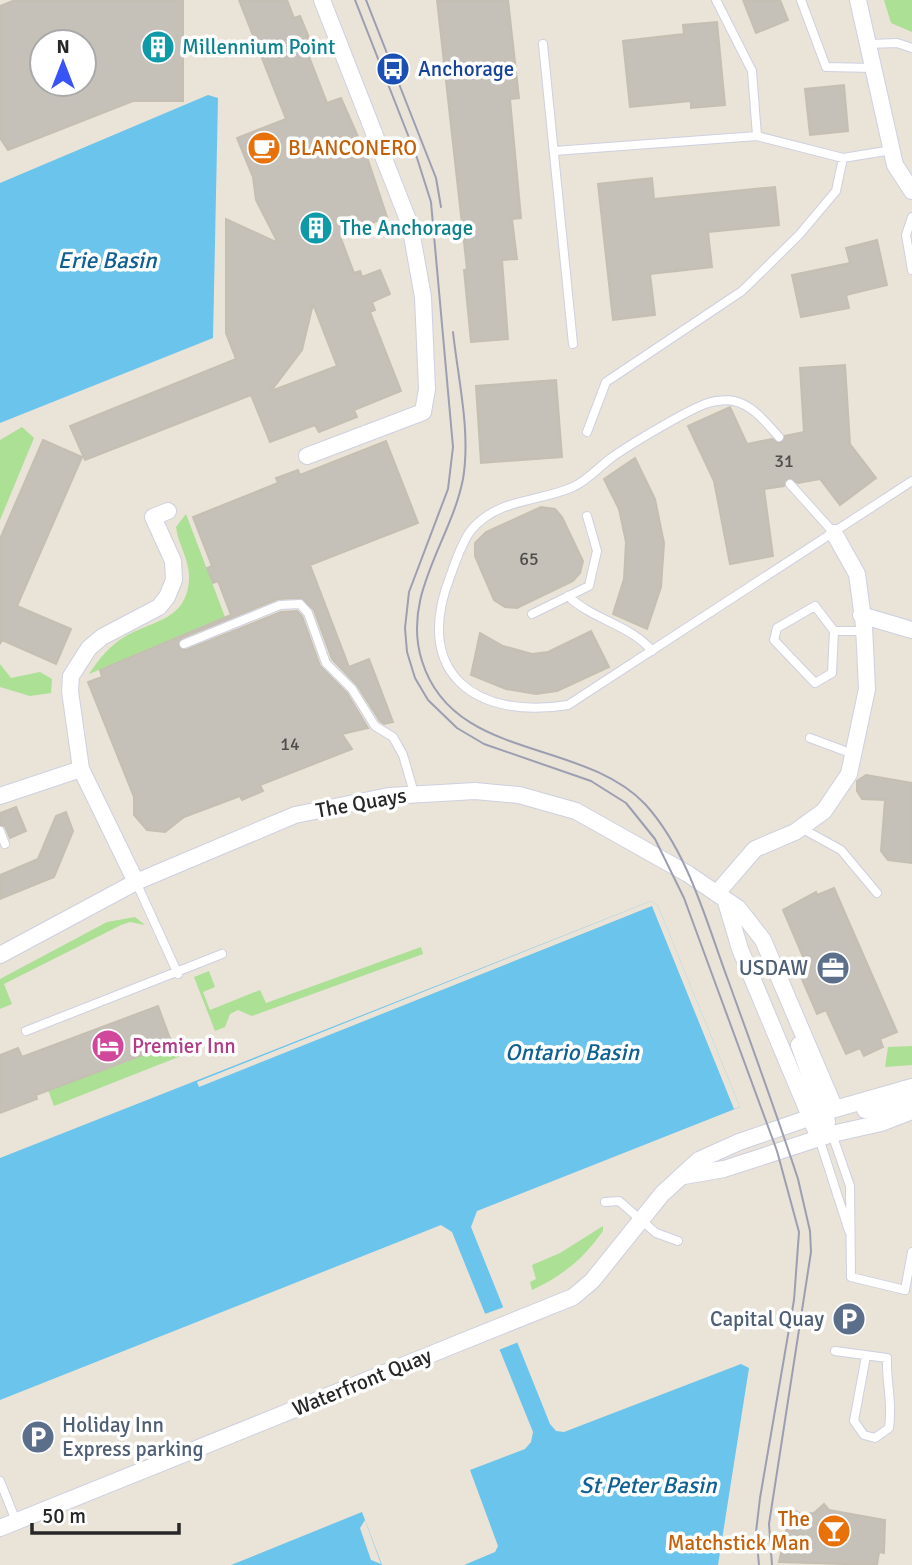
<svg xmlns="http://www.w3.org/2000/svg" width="912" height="1565" viewBox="0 0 912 1565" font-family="Signika,sans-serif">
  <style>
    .green { fill: #abe095 }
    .water { fill: #6bc4ec }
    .pier { fill: #eae3d8 }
    .building { fill: #c5c0b8; stroke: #c5bfb2; stroke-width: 2; fill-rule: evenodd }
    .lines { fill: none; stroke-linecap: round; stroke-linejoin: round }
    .service-casing { stroke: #ced0e0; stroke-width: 10 }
    .minor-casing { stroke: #ced0e0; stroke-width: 18 }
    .service { stroke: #fff; stroke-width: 8 }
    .minor { stroke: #fff; stroke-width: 16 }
    .tram { stroke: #9c9eb1; stroke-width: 2 }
    .labels { text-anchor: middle; stroke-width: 7; stroke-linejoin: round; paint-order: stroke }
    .number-label { font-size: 18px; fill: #4e4d4b }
    .culture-label { font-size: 21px; fill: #0d838f; stroke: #fff; text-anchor: start }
    .transit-label { font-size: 21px; fill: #164399; stroke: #fff; text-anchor: start }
    .food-label { font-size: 21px; fill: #c56008; stroke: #fff; text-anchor: start }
    .street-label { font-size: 21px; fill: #272727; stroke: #fff }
    .service-label { font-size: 21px; fill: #4e5e75; stroke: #fff; text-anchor: end }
    .hotel-label { font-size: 21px; fill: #b23c85; stroke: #fff; text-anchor: start }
    .water-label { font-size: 23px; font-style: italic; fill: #0f6093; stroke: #fff }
  </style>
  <rect width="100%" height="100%" fill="#eae3d8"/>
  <path class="green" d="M884 0H912V32L891 23Z
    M22 427 34 438 0 520V440Z
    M186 514 225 617 89 674C99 659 110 645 126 636 154 620 187 620 189 579 190 560 178 545 176 527Z
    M0 664 11 678 40 672 52 679 51 693 30 696 0 687Z
    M135 917 145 925 130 922 121 925 4 984 12 1004 0 1009V979L107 922Z
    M421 947 423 954 252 1016 238 1010 230 1014 225 1027 215 1031 194 977 209 971 215 987 203 992 210 1010 260 990 266 1003Z
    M181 1041 186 1054 54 1106 48 1090Z
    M912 1046V1065L885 1067 888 1047Z
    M603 1226V1231C583 1259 564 1275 532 1290L530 1282 536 1279 532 1265 560 1253Z"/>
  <path class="water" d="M208 95 218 98 213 338 0 423V183Z
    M651 901 658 906 740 1107 477 1211 471 1227 550 1424 556 1431 564 1432 741 1364 749 1368 718 1565H464L495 1552 498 1546 470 1470 525 1449 531 1442 533 1432 452 1232 441 1225 0 1400V1158Z
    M362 1512 382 1565H231Z"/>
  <path class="pier" d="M651 901 658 906 740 1107 734 1109 652 906 199 1087 197 1082Z
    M507 1306 521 1341 496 1351 482 1315Z
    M365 1520 381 1564 371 1560 360 1528Z"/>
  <path class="building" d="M15 0H183V101H133L8 150 0 138V6ZM42 42H84V84H42Z
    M239 0H287L294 18 300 16 315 52 308 54 327 103 341 98 367 157 387 217 340 236 354 273 360 271 362 277 380 270 390 294 372 302 375 310 370 312 401 391 354 410 357 417 319 432 315 425 270 442 251 395 85 460 70 426 236 359 226 333V219L278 243 256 200 253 177 237 138 286 119ZM313 304 337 366 271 391 302 350Z
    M437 0H508L519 98 510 99 521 218 512 219 517 259 502 260 508 339 471 342 464 270 467 269Z
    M743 0H780L788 20 756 33Z
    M717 22 725 105 691 108V101L630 107 623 41 684 34 683 25Z
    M844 85 848 131 810 135 805 89Z
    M652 178 654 199 775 187 779 225 708 232 712 267 650 274 655 315 613 320 598 184Z
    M877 240 887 285 846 295 849 308 801 317 792 275 850 263 846 248Z
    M845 365 850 444 876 478 840 505 820 479 798 483 789 478 784 486 764 489 773 556 730 564 714 481 688 426 730 407 747 444 772 439 781 443 785 436 804 432 800 368Z
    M556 380 562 457 481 463 476 386Z
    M43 440 82 457 17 606 71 629 56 664 2 640 0 644V539Z
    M386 441 418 523 310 565 349 667 369 659 393 722 384 724 380 721 357 685 332 659 314 610 302 598 278 599 182 638 178 646 186 650 281 612 297 611 302 616 320 666 347 693 368 728 342 734 352 749 260 785 263 791 242 800 240 796 184 817 165 832 147 830 134 815V797L88 682 102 677 100 670 231 615 218 581 213 583 207 568 212 566 193 517 278 483 276 478 298 470 300 475Z
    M635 458 655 499 664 543 661 587 647 629 613 614 624 579 626 542 619 509 604 479Z
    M541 507 555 509 562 517 583 561 580 573 573 581 517 608 505 607 494 600 475 556V543L486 532Z
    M591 631 609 667 557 691 536 694 506 689 471 675 480 633 503 646 532 654 548 652Z
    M866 775 912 783V863L888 860 881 851 885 800 862 799 857 791V781Z
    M16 807 26 831 10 838 5 826 0 825V813Z
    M66 812 73 831 54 877 0 899V875L38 859 56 816Z
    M834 888 897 1032 880 1039 883 1047 864 1056 860 1048 846 1054 826 1010 817 1014 795 963 804 959 783 910 816 892 817 895Z
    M158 1006 172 1044 36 1095 37 1099 0 1113V1055L18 1048 22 1057Z
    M824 1504 829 1510 885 1520 884 1553 879 1552 877 1565 779 1562 791 1509 801 1514 814 1513Z"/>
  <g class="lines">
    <defs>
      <path id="service" d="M716 0 752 71 757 136
        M801 0 826 67 874 68
        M543 44 573 344
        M869 44 897 43 912 48
        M554 151 757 136 843 158 892 150
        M912 217 906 235 912 270
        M587 432 606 382 742 291 799 235 836 191 843 158
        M779 437C767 424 753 405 734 401 728 399 714 401 708 403 689 409 629 445 611 458 599 467 587 481 573 487 539 502 499 498 472 529 462 541 455 563 450 577 412 674 477 720 568 705L912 481
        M790 484 834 533
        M568 596C593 620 631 625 652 651
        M815 606 834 631 832 673 815 683 774 640 777 628Z
        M532 614 589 586 597 551 587 516
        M834 631H864
        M184 644 280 605 300 604 308 613 326 663 352 689 375 726 393 737 403 755 414 793
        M810 738 853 754
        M801 828 841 850 877 893
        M0 831 5 844
        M136 882 178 974
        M26 1031 222 954
        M832 1134 850 1186 851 1277 905 1290 912 1252
        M819 1138 849 1231
        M605 1202 619 1201 656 1233 678 1241
        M835 1351 887 1358C886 1383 893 1402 889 1428L875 1438 864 1435 854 1421 866 1356
        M0 1481 16 1521"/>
      <path id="minor" d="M858 0 895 165 912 191
        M307 456 423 412 427 389 423 297 410 225 322 0
        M861 615 912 630
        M0 796 81 769
        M136 882 81 769 70 691 71 676 89 648 102 637 159 607 167 597 174 580 173 561 153 517 168 511
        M717 893 755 849 795 832 824 811 849 774 867 689 864 626 857 574 834 533
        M726 902 740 949 819 1138
        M0 955 136 882 295 815 389 796 475 791 519 795 576 811 688 874 738 908 763 940 835 1109
        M799 1045 827 1122
        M865 1110 912 1102
        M684 1176 724 1169 832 1134 881 1123 912 1111
        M0 1528 573 1297 592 1281 662 1194 699 1160 739 1142 835 1109 912 1087"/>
    </defs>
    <use href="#service" class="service-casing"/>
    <use href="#minor" class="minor-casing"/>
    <use href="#service" class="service"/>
    <use href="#minor" class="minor"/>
    <path class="tram" d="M355 0 417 158 431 202 453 447 448 489 409 592 405 628 407 652 415 678 428 700 457 728 484 744 591 781 626 803 655 839 684 898 777 1151 799 1232 794 1300 760 1498 756 1532 759 1565
      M366 0 436 178 441 207
      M453 332C458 379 471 432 463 479 451 541 401 595 422 661 453 761 582 738 645 804 688 851 706 921 728 980 752 1046 776 1112 798 1179L810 1231 811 1252 769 1524 772 1565"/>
  </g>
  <defs>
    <symbol id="building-disc" viewBox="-11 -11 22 22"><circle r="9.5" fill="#0f9aa8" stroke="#fff"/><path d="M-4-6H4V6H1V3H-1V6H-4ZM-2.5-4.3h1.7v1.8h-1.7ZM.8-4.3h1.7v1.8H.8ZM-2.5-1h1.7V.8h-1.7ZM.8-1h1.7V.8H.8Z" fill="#fff"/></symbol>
    <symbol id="bus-disc" viewBox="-11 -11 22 22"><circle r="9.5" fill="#1a4fb4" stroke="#fff"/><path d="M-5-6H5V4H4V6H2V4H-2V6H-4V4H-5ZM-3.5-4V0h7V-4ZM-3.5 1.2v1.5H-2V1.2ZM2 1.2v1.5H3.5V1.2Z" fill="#fff"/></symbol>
    <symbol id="cafe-disc" viewBox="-11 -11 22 22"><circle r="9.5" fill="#e8710a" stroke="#fff"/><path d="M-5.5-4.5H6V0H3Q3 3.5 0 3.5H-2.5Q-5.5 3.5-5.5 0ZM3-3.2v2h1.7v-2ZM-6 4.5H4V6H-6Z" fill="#fff"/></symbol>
    <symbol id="office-disc" viewBox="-11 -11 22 22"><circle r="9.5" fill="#5c6f8a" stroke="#fff"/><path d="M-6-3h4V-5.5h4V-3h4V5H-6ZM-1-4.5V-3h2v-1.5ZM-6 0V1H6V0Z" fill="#fff"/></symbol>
    <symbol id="hotel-disc" viewBox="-11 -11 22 22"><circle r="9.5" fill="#d1479c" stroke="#fff"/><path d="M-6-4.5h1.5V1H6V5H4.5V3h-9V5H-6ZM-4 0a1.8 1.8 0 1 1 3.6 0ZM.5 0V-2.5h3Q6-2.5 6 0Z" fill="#fff"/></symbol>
    <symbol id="parking-disc" viewBox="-11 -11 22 22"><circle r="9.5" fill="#5c6f8a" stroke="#fff"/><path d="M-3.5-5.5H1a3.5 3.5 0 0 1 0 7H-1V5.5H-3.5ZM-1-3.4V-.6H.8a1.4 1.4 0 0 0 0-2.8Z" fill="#fff"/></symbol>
    <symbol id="bar-disc" viewBox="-11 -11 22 22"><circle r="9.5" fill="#e8710a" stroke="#fff"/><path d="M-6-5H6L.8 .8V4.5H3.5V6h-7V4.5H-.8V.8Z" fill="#fff"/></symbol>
  </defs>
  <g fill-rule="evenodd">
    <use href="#building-disc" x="139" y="28" width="38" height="38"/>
    <use href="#bus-disc" x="374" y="50" width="38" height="38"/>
    <use href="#cafe-disc" x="245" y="129" width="38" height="38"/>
    <use href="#building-disc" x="297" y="209" width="38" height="38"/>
    <use href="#office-disc" x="814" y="949" width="38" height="38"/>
    <use href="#hotel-disc" x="89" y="1027" width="38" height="38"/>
    <use href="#parking-disc" x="830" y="1300" width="38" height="38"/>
    <use href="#parking-disc" x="19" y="1418" width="38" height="38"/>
    <use href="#bar-disc" x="815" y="1512" width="38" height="38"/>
  </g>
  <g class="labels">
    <g class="number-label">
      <text x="784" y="467">31</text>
      <text x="529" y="565">65</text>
      <text x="290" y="750">14</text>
    </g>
    <g class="culture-label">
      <text x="182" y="54">Millennium Point</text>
      <text x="340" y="235">The Anchorage</text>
    </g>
    <g class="transit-label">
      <text x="418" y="76">Anchorage</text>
    </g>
    <g class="food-label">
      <text x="288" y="155">BLANCONERO</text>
      <text x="810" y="1526" text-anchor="end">The<tspan x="810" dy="24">Matchstick Man</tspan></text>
    </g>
    <g class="street-label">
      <text transform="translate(361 803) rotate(-10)" y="7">The Quays</text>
      <text transform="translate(362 1382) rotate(-22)" y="7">Waterfront Quay</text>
    </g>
    <g class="service-label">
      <text x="808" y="975">USDAW</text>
      <text x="824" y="1326">Capital Quay</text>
      <text x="62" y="1432" text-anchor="start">Holiday Inn<tspan x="62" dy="24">Express parking</tspan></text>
    </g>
    <g class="hotel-label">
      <text x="132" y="1053">Premier Inn</text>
    </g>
    <g class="water-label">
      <text x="107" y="268">Erie Basin</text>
      <text x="572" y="1060">Ontario Basin</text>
      <text x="648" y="1493">St Peter Basin</text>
    </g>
  </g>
  <g transform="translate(63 63)"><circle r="33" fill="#ffffff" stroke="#a9a9a9" stroke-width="2"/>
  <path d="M0-5L12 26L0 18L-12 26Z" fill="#3853f6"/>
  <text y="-10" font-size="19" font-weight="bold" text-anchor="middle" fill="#272727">N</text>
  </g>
  <path d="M32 1523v10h147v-10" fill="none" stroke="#272727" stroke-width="3.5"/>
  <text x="42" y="1523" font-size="21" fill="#272727" stroke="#ffffff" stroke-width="5" paint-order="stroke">50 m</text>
</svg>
